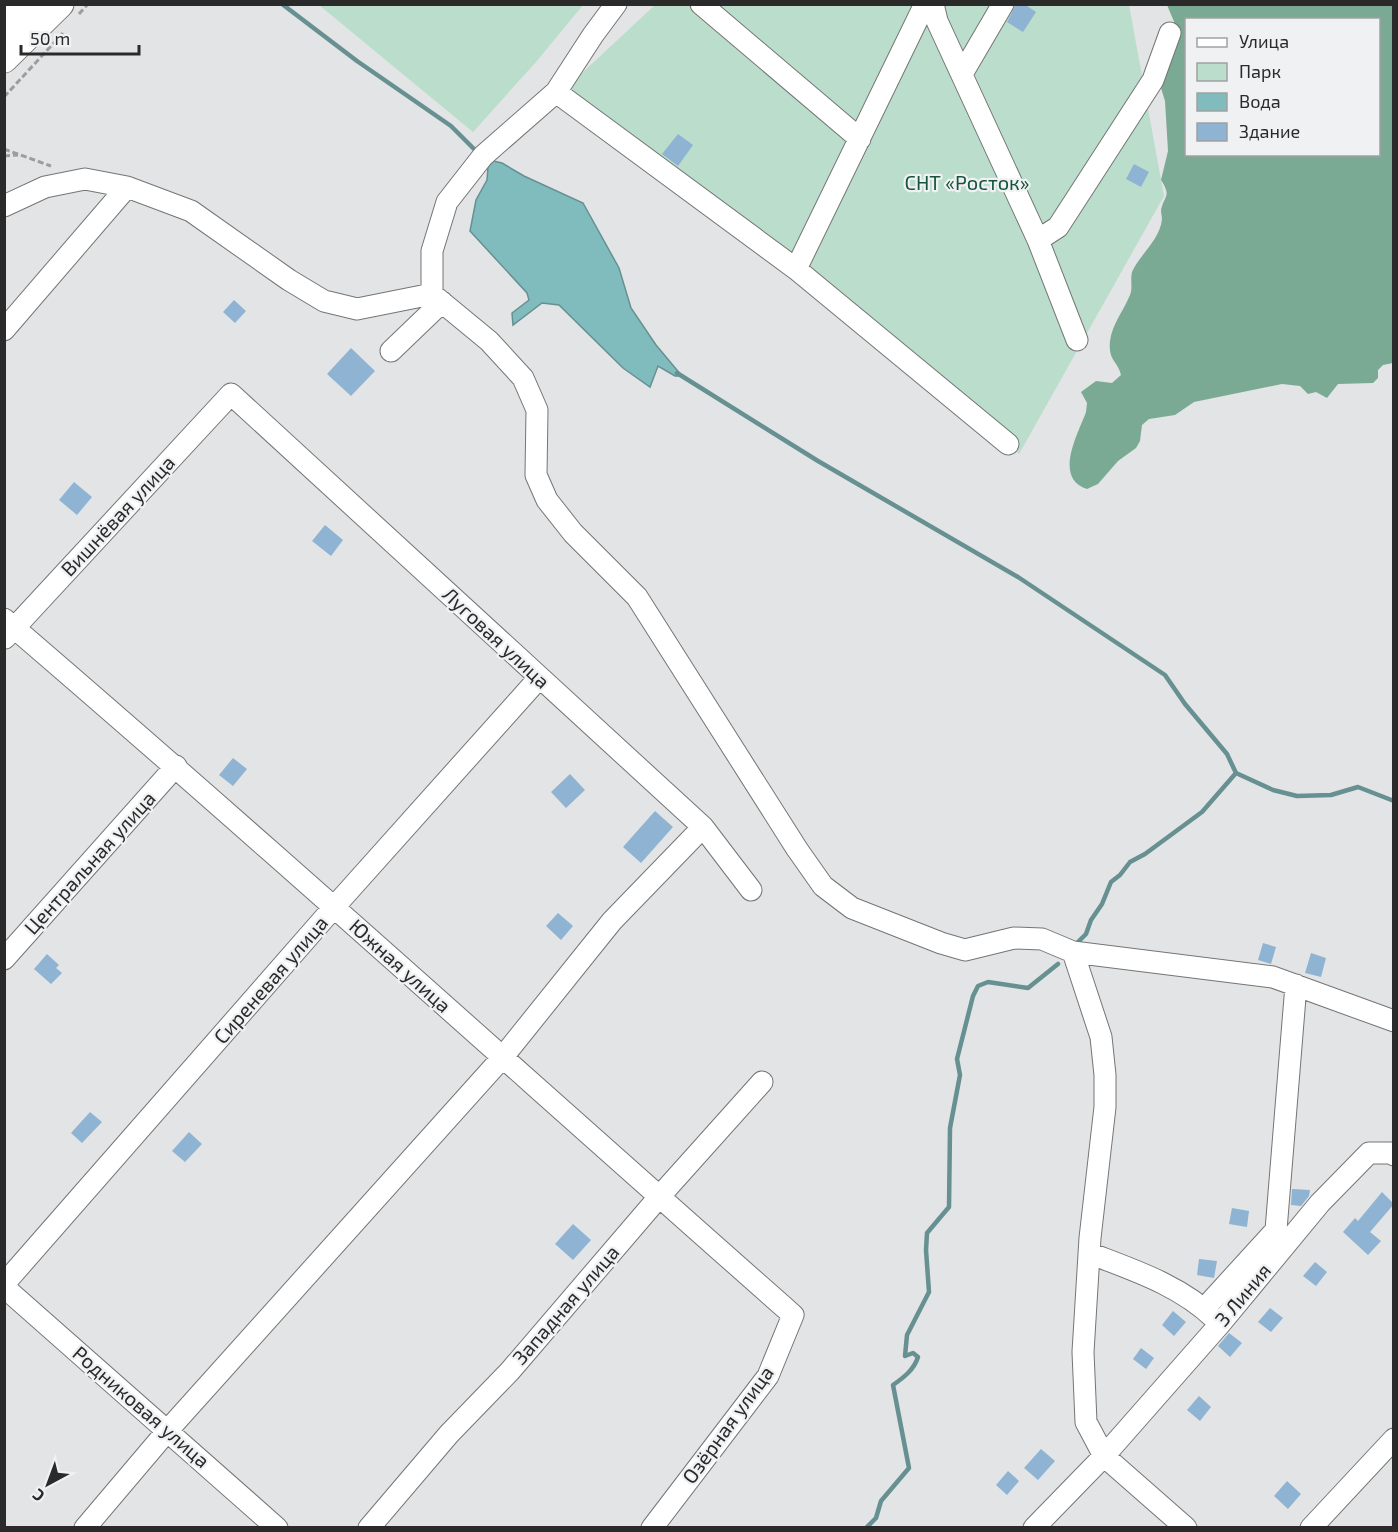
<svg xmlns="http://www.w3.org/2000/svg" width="1398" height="1532" viewBox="0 0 1398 1532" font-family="'Exo 2',sans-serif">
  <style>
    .green { fill: #baddcc }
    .forest { fill: #7baa94; fill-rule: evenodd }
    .water { fill: #80bbbd; stroke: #669091; stroke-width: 1.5 }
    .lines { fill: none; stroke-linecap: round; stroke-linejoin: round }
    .stream { stroke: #669091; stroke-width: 4.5 }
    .building { fill: #8fb3d3 }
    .minor-casing { stroke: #747576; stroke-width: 23 }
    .major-casing { stroke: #747576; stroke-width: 29 }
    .path { stroke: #9c9d9d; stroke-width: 3; stroke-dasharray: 6 3; stroke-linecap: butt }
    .minor { stroke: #fff; stroke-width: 21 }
    .major { stroke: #fff; stroke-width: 27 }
    .labels { text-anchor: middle; stroke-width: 4.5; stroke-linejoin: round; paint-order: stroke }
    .park-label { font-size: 20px; fill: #17543d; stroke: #f0f1f2 }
    .street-label { font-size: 20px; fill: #2a2a2a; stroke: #f0f1f2 }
  </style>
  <rect width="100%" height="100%" fill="#e3e4e5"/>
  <path class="green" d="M319 5 583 4V5L536 62 473 132Z
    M655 5H1129L1164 196 1019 454 566 88Z"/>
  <path class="forest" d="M1167 5H1393V363L1383 365 1378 370V378L1373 383 1338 384 1327 398 1316 392 1308 394 1300 386 1282 384 1194 402 1175 415 1149 419 1142 425 1140 441 1136 448 1118 461 1098 484 1087 489C1053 478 1078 434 1086 412L1087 403 1081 392 1096 381 1112 383 1121 375C1118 361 1108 361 1110 341 1112 324 1124 310 1130 295 1133 288 1130 279 1132 272 1140 254 1160 240 1162 219 1162 217 1161 213 1161 210 1164 195 1172 197 1161 180L1168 151 1165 101 1161 88 1162 74 1178 31ZM1186 20H1378V154H1186Z"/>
  <path class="water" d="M493 161 502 163 524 176 583 203 619 268 631 308 656 345 682 376H675L658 366 650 387 623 368 559 305 542 303 513 325 512 313 529 300 527 293 470 231 476 200 487 180 488 167Z"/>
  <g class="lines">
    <path class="stream" d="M282 4 357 61 451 126 474 149
      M677 373 818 461 1018 577 1165 675 1185 704 1227 754 1236 773 1273 790 1297 796 1331 795 1358 787 1394 801
      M1075 945 1086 934 1091 920 1102 904 1111 882 1120 875 1130 862 1145 854 1202 812 1236 773
      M866 1528 876 1518 881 1501 909 1468 893 1385C903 1378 914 1370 918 1357L913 1353 905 1356 907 1335 929 1292 926 1250 927 1233 949 1207 950 1128 960 1075 957 1059 973 996 978 986 988 982 1028 988 1058 964"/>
  </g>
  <path class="building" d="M1016 4H1024L1036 12 1023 32 1007 22Z
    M678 134 693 145 678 166 662 154Z
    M1134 164 1149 172 1141 187 1126 179Z
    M234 300 246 311 235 323 223 312Z
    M351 348 375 371 351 396 327 374Z
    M74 482 92 497 77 515 59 500Z
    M325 525 343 540 331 556 312 541Z
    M233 758 247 769 233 786 219 775Z
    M570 774 585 790 566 808 551 792Z
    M655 811 673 827 641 863 623 847Z
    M558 913 573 926 561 940 546 926Z
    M1263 943 1276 947 1271 964 1258 960Z
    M1311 953 1326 958 1321 977 1305 973Z
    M47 954 59 965 56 968 62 973 51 984 34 969Z
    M90 1112 102 1122 82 1143 71 1133Z
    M189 1132 202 1144 185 1162 172 1151Z
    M1292 1189 1310 1190 1309 1196 1301 1206 1291 1205Z
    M1382 1192 1394 1204 1370 1232 1381 1241 1368 1255 1343 1232 1355 1218 1358 1221Z
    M1232 1208 1249 1211 1247 1227 1229 1224Z
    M573 1224 591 1240 573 1260 555 1244Z
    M1199 1259 1217 1261 1214 1278 1197 1275Z
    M1315 1262 1327 1272 1316 1286 1303 1276Z
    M1270 1308 1283 1318 1271 1332 1258 1322Z
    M1173 1311 1186 1322 1174 1336 1162 1325Z
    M1229 1333 1242 1343 1230 1357 1218 1346Z
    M1141 1348 1154 1358 1146 1369 1133 1359Z
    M1199 1396 1211 1407 1200 1421 1187 1410Z
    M1041 1449 1055 1461 1038 1480 1024 1468Z
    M1008 1471 1019 1481 1007 1495 996 1485Z
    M1287 1481 1301 1494 1288 1509 1274 1496Z"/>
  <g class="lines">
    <defs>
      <path id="minor" d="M616 4 593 35 556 92 483 156 447 202 432 251V294L489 341 523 378 537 410 536 475 547 500 573 533 637 597 797 849 823 886 852 908 941 943 965 950 1014 938 1042 939 1073 952 1273 977 1394 1021
        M701 4 860 139
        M933 4 937 21 1038 240 1058 227 1153 80 1170 33
        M962 74 1003 4
        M556 92 796 269 1008 444
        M4 206 45 187 85 179 127 187 191 211 289 280 324 301 357 309 432 294
        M1038 240 1077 340
        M796 269 925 4
        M4 330 127 187
        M391 351 442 302
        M4 619C271 848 530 1083 793 1315L768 1376 652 1528
        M5 638 231 394 703 827 751 890
        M1073 952 1101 1037 1105 1075V1107L1090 1238 1083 1352 1086 1422 1104 1456 1186 1528
        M4 959 176 766
        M1089 1253C1133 1270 1180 1285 1215 1319
        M4 1284 335 906 539 678
        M4 1287 277 1528
        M1204 1309 1276 1230 1296 985
        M85 1528 168 1430 502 1058 612 921 703 827
        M369 1528 449 1434 510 1371 659 1197 762 1082
        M1034 1528 1104 1456 1220 1324 1320 1203 1369 1153H1391L1394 1155
        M1311 1528 1394 1439"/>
      <path id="major" d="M4 26 27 4
        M4 59 60 4"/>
    </defs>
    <use href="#minor" class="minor-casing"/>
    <use href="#major" class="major-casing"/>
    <path class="path" d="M79 14 88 4
      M4 97 63 33
      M4 149 51 166
      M4 156 18 155"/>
    <use href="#minor" class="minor"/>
    <use href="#major" class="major"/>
  </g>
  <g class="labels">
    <g class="park-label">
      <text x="967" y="190">СНТ «Росток»</text>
    </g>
    <g class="street-label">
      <text transform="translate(118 516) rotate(-47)" y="7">Вишнёвая улица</text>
      <text transform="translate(496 638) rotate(43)" y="7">Луговая улица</text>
      <text transform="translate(90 863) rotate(-48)" y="7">Центральная улица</text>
      <text transform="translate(400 966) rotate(42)" y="7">Южная улица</text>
      <text transform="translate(271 980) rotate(-49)" y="7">Сиреневая улица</text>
      <text transform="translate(1243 1295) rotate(-50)" y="7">3 Линия</text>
      <text transform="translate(566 1305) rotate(-49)" y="7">Западная улица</text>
      <text transform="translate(141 1407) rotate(41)" y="7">Родниковая улица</text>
      <text transform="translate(728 1425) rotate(-54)" y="7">Озёрная улица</text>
    </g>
  </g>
  <rect width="1398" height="1532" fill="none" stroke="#2a2a2a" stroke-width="12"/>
  <rect x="1185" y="18" width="195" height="138" fill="#f0f1f2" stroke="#a1a1a2" stroke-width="1.5"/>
  <rect x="1197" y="38" width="30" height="9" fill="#ffffff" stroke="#a1a1a2" stroke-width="1.5"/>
  <text x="1239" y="48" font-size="18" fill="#2a2a2a">Улица</text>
  <rect x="1197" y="63" width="30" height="18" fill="#baddcc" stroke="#a1a1a2" stroke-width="1.5"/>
  <text x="1239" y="78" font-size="18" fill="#2a2a2a">Парк</text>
  <rect x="1197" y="93" width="30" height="18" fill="#80bbbd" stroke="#a1a1a2" stroke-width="1.5"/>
  <text x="1239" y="108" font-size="18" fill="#2a2a2a">Вода</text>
  <rect x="1197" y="123" width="30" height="18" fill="#8fb3d3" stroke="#a1a1a2" stroke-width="1.5"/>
  <text x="1239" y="138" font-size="18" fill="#2a2a2a">Здание</text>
  <g transform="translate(48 1484) rotate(221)" stroke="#f0f1f2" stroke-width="4.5" paint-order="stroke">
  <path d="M0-4.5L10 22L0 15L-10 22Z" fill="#2a2a2a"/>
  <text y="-9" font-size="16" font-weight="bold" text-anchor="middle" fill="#2a2a2a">С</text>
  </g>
  <path d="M21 45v9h118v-9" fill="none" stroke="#2a2a2a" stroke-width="3"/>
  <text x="30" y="45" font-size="18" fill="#2a2a2a" stroke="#f0f1f2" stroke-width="4.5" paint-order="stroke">50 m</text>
</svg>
